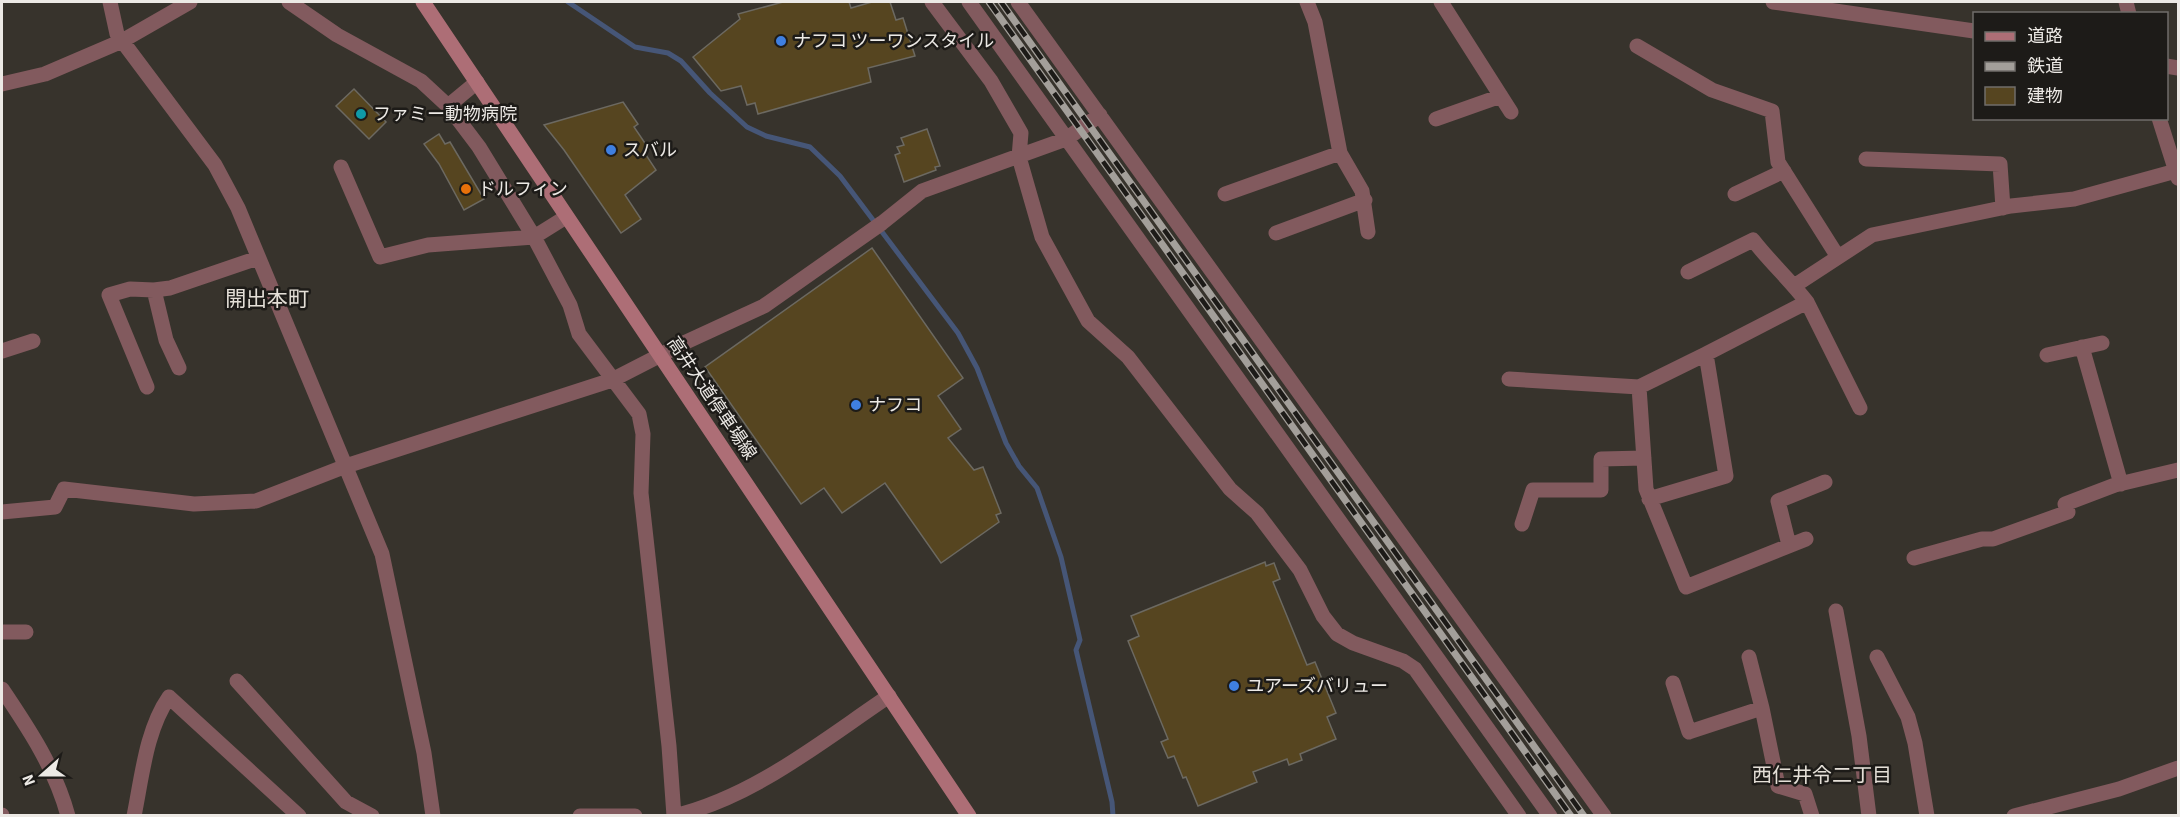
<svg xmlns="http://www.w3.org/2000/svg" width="2180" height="817" viewBox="0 0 2180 817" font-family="'Source Sans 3','Noto Sans JP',sans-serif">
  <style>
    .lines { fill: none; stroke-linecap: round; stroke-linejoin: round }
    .stream { stroke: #465677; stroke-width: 5 }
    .building { fill: #564520; stroke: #6c6961; stroke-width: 1.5 }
    .minor { stroke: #825a5e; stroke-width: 15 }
    .tertiary { stroke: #825a5e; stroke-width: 15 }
    .secondary { stroke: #ad6e76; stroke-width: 15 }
    .rail-casing { stroke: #a39f9a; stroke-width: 7 }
    .rail { stroke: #1d1b18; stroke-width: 4.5; stroke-dasharray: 14; stroke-linecap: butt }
    .shop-dot { fill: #3f7fe0; stroke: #1d1b18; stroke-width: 2 }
    .culture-dot { fill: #0f9aa8; stroke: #1d1b18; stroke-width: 2 }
    .food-dot { fill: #e8710a; stroke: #1d1b18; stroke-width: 2 }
    .labels { text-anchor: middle; stroke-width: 5; stroke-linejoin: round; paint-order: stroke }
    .poi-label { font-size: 18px; fill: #ece9e5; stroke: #1d1b18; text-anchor: start }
    .street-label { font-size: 18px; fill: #ece9e5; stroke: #1d1b18 }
    .neighbourhood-label { font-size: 20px; fill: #e4dfd7; stroke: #1d1b18 }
    .quarter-label { font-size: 21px; fill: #e4dfd7; stroke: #1d1b18 }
  </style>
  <rect width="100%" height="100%" fill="#37332c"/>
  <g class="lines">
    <path class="stream" d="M568 2 635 47 668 53 681 61 710 93 747 127 766 136 810 147 840 176 958 333 977 368 1006 443 1019 466 1037 488 1061 557 1080 640 1076 650 1112 802 1113 816"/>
  </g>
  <path class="building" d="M783 2H849L851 8 872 2H890L896 20 903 18 915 56 868 68 871 82 758 114 755 103 747 105 741 86 721 91 693 57 740 19 738 14Z
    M354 89 386 122 369 139 336 106Z
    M623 102 638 124 634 127 649 149 644 152 656 170 625 195 641 219 621 233 564 150 544 125Z
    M927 129 940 166 935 167 936 170 904 182 895 155 900 153 897 147 904 145 901 138Z
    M439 134 445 144 450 142 484 199 464 210 439 164 424 144Z
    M872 248 963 378 938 396 961 429 948 438 974 470 983 467 1001 513 996 515 999 522 941 563 885 483 842 513 824 488 801 504 705 367Z
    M1265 562 1266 566 1274 563 1280 579 1273 582 1307 665 1315 662 1336 713 1327 717 1336 739 1300 754 1302 760 1289 765 1287 759 1253 772 1257 782 1198 806 1186 777 1183 778 1174 756 1168 758 1161 742 1168 739 1128 641 1139 636 1131 616Z"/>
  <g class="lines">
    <path class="minor" d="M110 2 117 34 215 165 238 208 382 554 424 753 433 816
      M289 2 337 35 421 81 448 106 479 147 534 237 570 305 579 334 639 414 643 434 641 493 669 746 674 816C754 797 822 741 889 696
      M932 2 991 81 1021 133 1019 157 1042 237 1088 321 1128 357 1230 489 1257 513 1300 570 1323 616 1337 634 1353 643 1403 661 1415 669 1519 816
      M969 2 1550 816
      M1018 2 1604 816
      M1307 2 1315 22 1340 153 1362 191 1368 232
      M1441 2 1511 112
      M1773 2 1974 31
      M1637 46 1712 90 1772 111 1778 162 1838 257
      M2166 66 2178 68
      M2 84 45 74 122 41 190 2
      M448 106 477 82
      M2159 118 2178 178
      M1436 119 1501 96
      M1866 159 2000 164 2003 208
      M341 167 380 257 428 245 534 237 566 217
      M1225 194 1340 153
      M1735 194 1784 171
      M1276 233 1365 200
      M1794 286 1872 235 2011 206 2074 199 2176 171
      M154 290 166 340 179 368
      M1807 302 1860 408
      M2082 347 2121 484
      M2 351 33 341
      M2047 355 2102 343
      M1509 379 1639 387 1706 354
      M147 387 109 295 130 289 154 290 170 288 258 258
      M1639 387 1646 489 1686 587 1806 539
      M1649 499 1726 476 1706 354 1807 302C1790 280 1770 262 1753 240L1688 272
      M2 512 55 507 64 489 194 504 256 501 346 466 612 380 686 342 764 306 882 223 922 191 1066 139 1100 115
      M1522 524 1533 490H1601V459L1644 458
      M1789 545 1778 501 1825 482
      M1914 558 1982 539H1993L2068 512 2065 504 2115 485 2178 470
      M1836 611 1859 736 1869 816
      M2 632H26
      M1749 657 1762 708 1778 786 1805 794 1812 816
      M1877 657 1908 717 1915 743 1927 816
      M237 681 346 802 372 816
      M1673 683 1689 732 1762 708
      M2 815V816
      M134 816C142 777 146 730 169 697L299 816
      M580 816H635
      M2014 816 2119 789 2178 768"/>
    <path class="tertiary" d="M2126 2 2129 14
      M2 689C29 729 55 768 68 816"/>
    <path class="secondary" d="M423 2 969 816"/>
    <defs>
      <path id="rail" d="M989 2 1571 816
        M1001 2 1584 816"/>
    </defs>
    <use href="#rail" class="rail-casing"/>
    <use href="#rail" class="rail"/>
  </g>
  <g class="shop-dot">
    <circle cx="781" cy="41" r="6"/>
    <circle cx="611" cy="150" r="6"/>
    <circle cx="856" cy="405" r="6"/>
    <circle cx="1234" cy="686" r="6"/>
  </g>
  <circle class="culture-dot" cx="361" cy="114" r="6"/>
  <circle class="food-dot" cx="466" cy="189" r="6"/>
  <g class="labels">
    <g class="poi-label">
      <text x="793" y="47">ナフコ ツーワンスタイル</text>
      <text x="373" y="120">ファミー動物病院</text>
      <text x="623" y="156">スバル</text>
      <text x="478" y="195">ドルフィン</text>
      <text x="868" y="411">ナフコ</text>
      <text x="1246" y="692">ユアーズバリュー</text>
    </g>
    <g class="street-label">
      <text transform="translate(712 398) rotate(56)" y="6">高井大道停車場線</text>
    </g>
    <g class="neighbourhood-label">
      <text x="1822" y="782">西仁井令二丁目</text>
    </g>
    <g class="quarter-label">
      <text x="267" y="306">開出本町</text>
    </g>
  </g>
  <rect width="2180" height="817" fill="none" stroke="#ece9e5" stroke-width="6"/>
  <rect x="1973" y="12" width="195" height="108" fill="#1d1b18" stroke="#706d6a" stroke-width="1.5"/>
  <rect x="1985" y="32" width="30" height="9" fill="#ad6e76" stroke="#706d6a" stroke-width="1.5"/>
  <text x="2027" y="42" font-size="18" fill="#ece9e5">道路</text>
  <rect x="1985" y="62" width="30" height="9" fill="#a39f9a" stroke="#706d6a" stroke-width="1.5"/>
  <text x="2027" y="72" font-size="18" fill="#ece9e5">鉄道</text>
  <rect x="1985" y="87" width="30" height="18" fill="#564520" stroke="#706d6a" stroke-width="1.5"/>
  <text x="2027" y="102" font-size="18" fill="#ece9e5">建物</text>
  <g transform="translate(42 775) rotate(249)" stroke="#1d1b18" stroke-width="4.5" paint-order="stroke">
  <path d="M0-4.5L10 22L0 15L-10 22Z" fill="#ece9e5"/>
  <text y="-9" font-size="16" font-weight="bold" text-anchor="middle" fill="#ece9e5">N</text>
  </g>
</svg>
